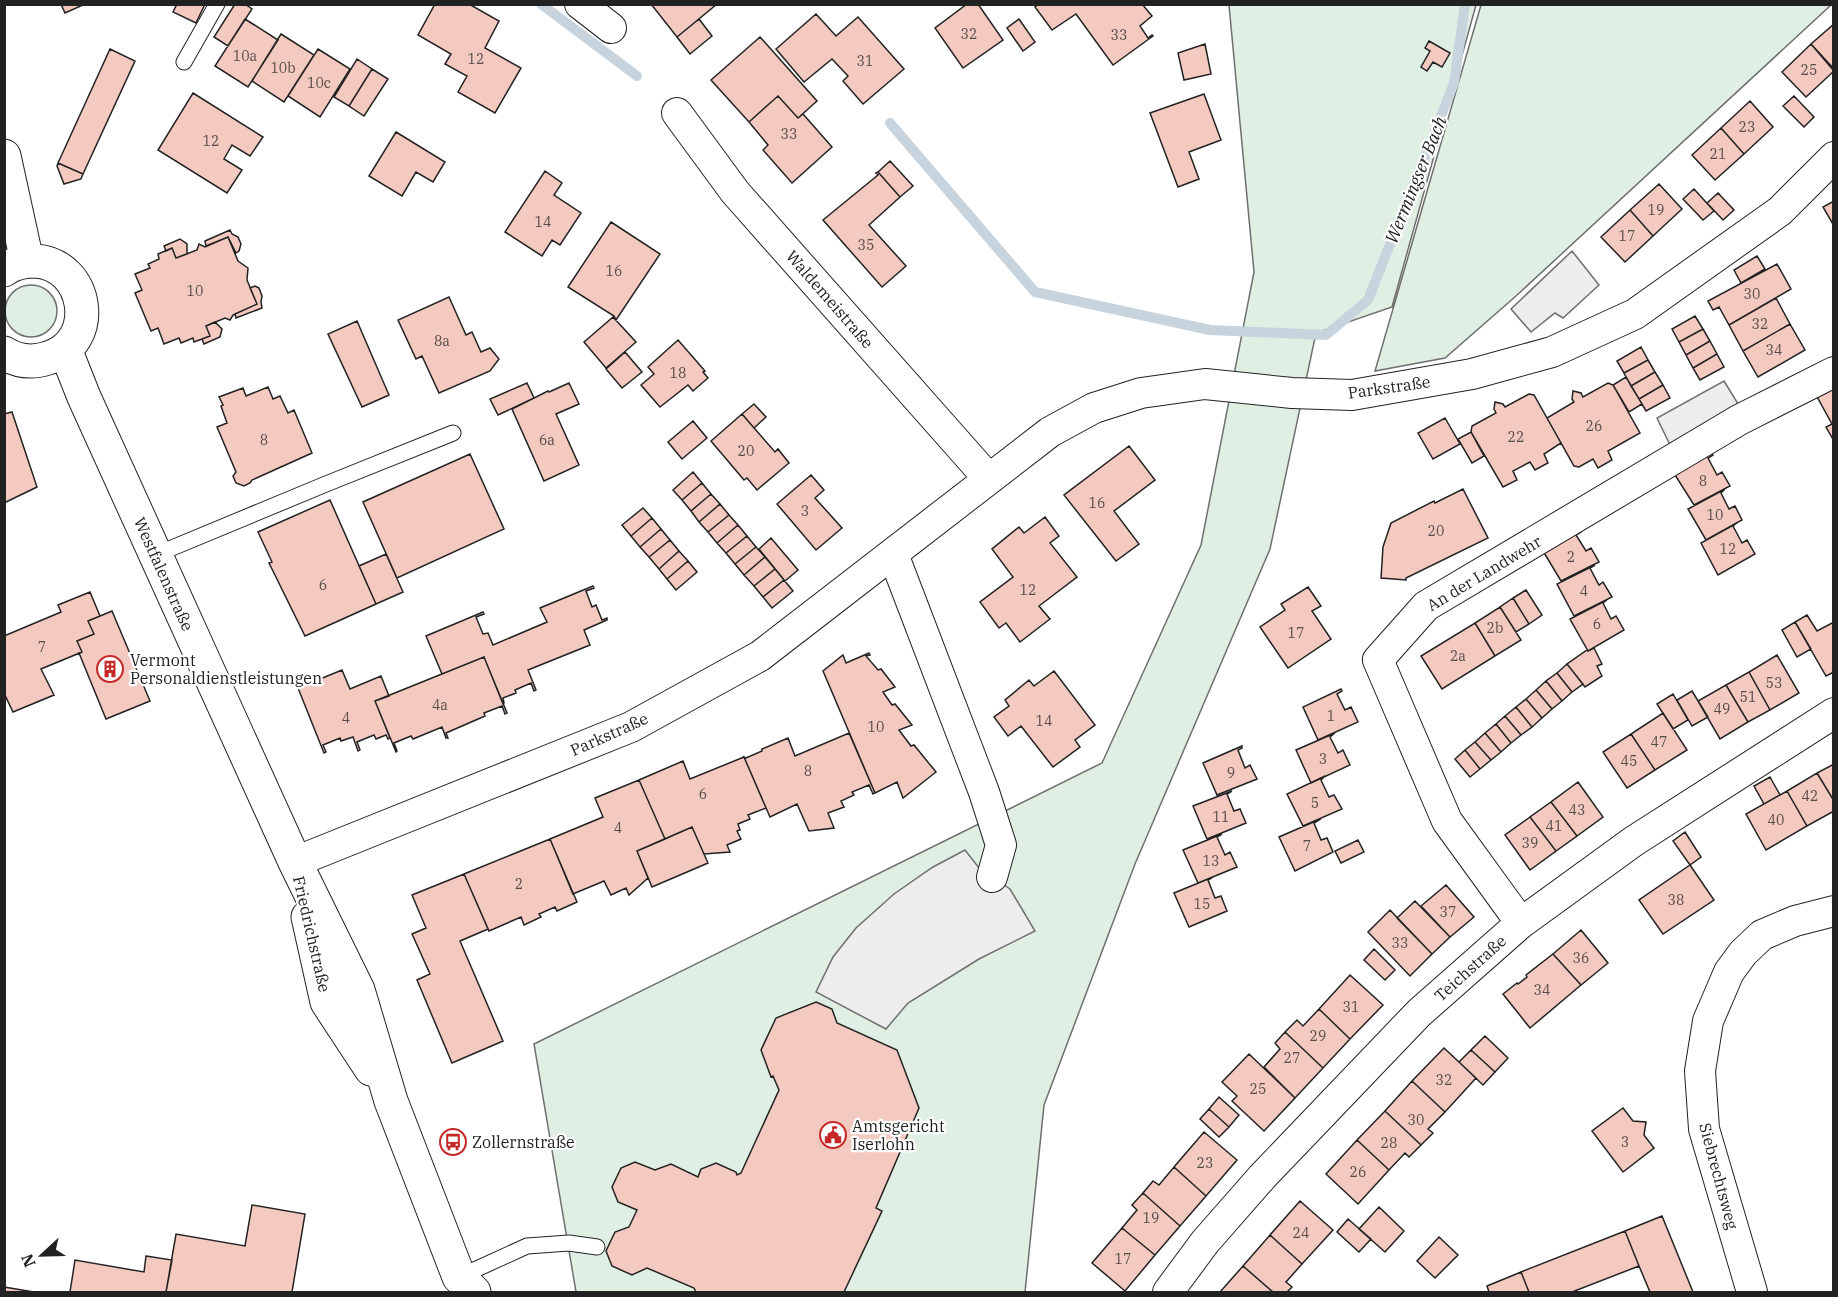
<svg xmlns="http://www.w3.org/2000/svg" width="1838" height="1297" viewBox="0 0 1838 1297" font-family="'IBM Plex Serif',serif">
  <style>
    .green { fill: #e0efe3; stroke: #6f6f6f; stroke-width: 1.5 }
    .parking { fill: #ededed; stroke: #6f6f6f; stroke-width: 1.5 }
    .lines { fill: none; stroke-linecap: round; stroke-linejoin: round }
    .stream { stroke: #c7d3dd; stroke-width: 10 }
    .building { fill: #f3c9c0; stroke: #222; stroke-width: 1.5 }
    .service-casing { stroke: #222; stroke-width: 17 }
    .minor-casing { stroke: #222; stroke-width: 32 }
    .secondary-casing { stroke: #222; stroke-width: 35 }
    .service { stroke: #fff; stroke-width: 15 }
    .minor { stroke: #fff; stroke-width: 30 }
    .secondary { stroke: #fff; stroke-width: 33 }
    .labels { text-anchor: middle; stroke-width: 4.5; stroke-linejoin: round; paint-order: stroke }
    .number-label { font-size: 14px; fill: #564c4a }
    .street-label { font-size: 16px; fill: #222; stroke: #fff }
    .poi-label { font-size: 16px; fill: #222; stroke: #fff; text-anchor: start }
    .water-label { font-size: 18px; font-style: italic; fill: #222; stroke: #fff }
  </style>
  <rect width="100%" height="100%" fill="#fff"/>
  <path class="green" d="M1229 5H1476L1392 307 1316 333 1270 549 1135 864 1044 1105 1025 1292H576L534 1044 1102 763 1201 545 1254 272Z
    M1481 5H1831L1516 296 1445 358 1375 371Z
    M5 311a26 26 0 1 1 52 0a26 26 0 1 1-52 0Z"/>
  <path class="parking" d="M1572 251 1599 285 1563 318 1555 313 1531 332 1511 309Z
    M1724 381 1740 407 1671 447 1657 418Z
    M965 850 979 868 1010 889 1035 931 979 959 908 1003 886 1029 816 992 833 957 856 928 894 894 933 867Z"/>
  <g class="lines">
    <path class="stream" d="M541 4 637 76
      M890 123 1035 292 1210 330 1326 335 1368 300 1454 83 1465 4"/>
  </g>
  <path class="building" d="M61 4H85L65 13Z
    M177 4H205L196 23 173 12Z
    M235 4H245L252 9 228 46 214 37Z
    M435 4H469L499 21 485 48 521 68 495 113 458 92 467 76 445 64 451 54 418 35Z
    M651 4H717L677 37Z
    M967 4H978L1003 40 963 68 935 28Z
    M1039 4H1142L1152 16 1140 26 1148 38 1152 35 1153 36 1113 65 1076 14 1052 30 1035 7Z
    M816 14 836 36 858 17 904 69 863 104 843 81 848 76 832 59 804 82 776 49Z
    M245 19 278 40 248 87 215 66Z
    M699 19 712 36 690 54 677 37Z
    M1019 19 1035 42 1023 51 1007 28Z
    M1834 24V69L1811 44Z
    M281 34 314 55 284 102 252 81Z
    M760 37 817 101 798 118 778 96 749 122 711 80Z
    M1429 41 1450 53 1442 67 1433 62 1427 71 1421 67 1430 51 1425 48Z
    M1205 44 1211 74 1184 80 1178 53Z
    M1811 44 1834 71 1806 97 1782 72Z
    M110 49 135 61 83 174 58 163Z
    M318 49 350 69 320 117 288 96Z
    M357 59 372 69 349 106 334 97Z
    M372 69 388 79 364 116 349 106Z
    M193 93 263 137 250 156 232 145 224 159 242 170 227 193 158 150Z
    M1204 94 1221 140 1189 152 1199 179 1178 187 1150 113Z
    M778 96 798 118 803 114 832 147 792 183 763 150 768 145 749 122Z
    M1794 96 1814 117 1804 127 1783 106Z
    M1750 101 1773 127 1744 154 1721 128Z
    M1721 128 1744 154 1715 180 1692 155Z
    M396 132 445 162 433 182 416 172 402 196 369 176Z
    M890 161 913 186 900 197 878 172Z
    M58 163 83 174 81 179 64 184 57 166Z
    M545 171 562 183 554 195 581 213 560 245 552 240 542 256 505 232Z
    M878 172 900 197 869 225 906 266 882 287 823 220 878 175 876 173Z
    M1659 184 1682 209 1653 236 1630 210Z
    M1694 189 1714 211 1703 220 1683 199Z
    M1718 193 1734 210 1723 220 1707 203Z
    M1834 201V226L1823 207Z
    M1630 210 1653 236 1625 262 1601 237Z
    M611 222 660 254 616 320 614 316 568 287Z
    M230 230 232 234 238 237 241 244 239 251 236 253 228 237 206 246 205 241Z
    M228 237 238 261 248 268 247 280 257 304 233 315 230 320 225 318 206 326 210 336 194 342 193 338 181 343 179 338 164 344 158 328 151 331 135 293 142 290 135 274 150 268 148 264 159 259 158 254 172 248 176 258 197 250 199 244 205 247Z
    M180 239 187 244V254L176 258 172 248 166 251 164 246Z
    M1757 256 1765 269 1741 283 1734 270Z
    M1777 264 1791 289 1729 325 1719 307 1713 310 1708 301Z
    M255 286 259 288 262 296 261 302 262 308 236 318 235 314 257 304 250 288Z
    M449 297 466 335 472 332 481 352 490 348 499 359 490 371 439 393 422 356 416 359 398 320Z
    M1776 298 1790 324 1743 351 1729 325Z
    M1695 316 1703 329 1679 342 1672 329Z
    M613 317 636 342 606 368 584 342Z
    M357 321 389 395 362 407 328 334Z
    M215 322 222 329 220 337 204 344 202 339 210 336 206 326Z
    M1790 324 1805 350 1758 377 1743 351Z
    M1703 329 1710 341 1686 355 1679 342Z
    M678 340 705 371 703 372 708 378 693 391 688 385 660 407 641 385 654 374 648 367Z
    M1710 341 1717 354 1693 368 1686 355Z
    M1641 347 1648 360 1624 373 1617 361Z
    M625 352 642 372 622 388 606 369Z
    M1717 354 1724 367 1700 380 1693 368Z
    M1648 360 1655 372 1631 386 1624 373Z
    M1655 372 1663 385 1639 399 1631 386Z
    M1626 377 1642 404 1629 412 1613 385Z
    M527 383 534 398 498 415 490 399Z
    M569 383 579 404 556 414 579 465 544 481 512 409 548 391 549 392Z
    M1608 383 1613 385 1640 433 1608 451 1612 460 1598 468 1593 459 1579 467 1574 466 1547 418 1574 402 1572 399 1573 391 1581 393 1583 397Z
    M1834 383V423L1832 424 1815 393Z
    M1663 385 1670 398 1646 411 1639 399Z
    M268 387 273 399 280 396 288 413 294 410 312 453 252 480 250 483 244 486 236 483 233 476 236 472 217 427 227 423 221 406 223 405 219 397 243 388 246 396Z
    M1529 394 1534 395 1561 443 1544 454 1548 463 1535 470 1530 462 1513 471 1517 480 1503 487 1471 432 1472 426 1496 413 1494 409 1495 402 1503 404 1505 407Z
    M754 404 766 417 754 428 742 414Z
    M12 412 37 487 4 503V414Z
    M742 414 775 452 778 449 789 463 757 490 747 478 744 480 711 441Z
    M1445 418 1460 444 1433 459 1418 433Z
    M693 421 707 438 682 459 668 442Z
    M1834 423V441L1826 427Z
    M1471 432 1484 456 1472 463 1458 439Z
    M1129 446 1155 480 1114 511 1139 544 1116 561 1064 495Z
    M1711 453 1713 455 1708 458 1717 475 1722 472 1730 486 1694 505 1675 475Z
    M470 454 504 529 397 578 363 502Z
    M693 472 702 483 682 500 673 490Z
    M811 475 824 490 815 498 842 528 816 550 777 504Z
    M702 483 711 494 691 511 682 500Z
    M1463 489 1488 538 1406 578V580L1381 578 1383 547 1391 523 1434 501 1435 503Z
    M1725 489 1721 493 1729 509 1735 506 1742 520 1706 540 1688 509Z
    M711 494 720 504 699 522 691 511Z
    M330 500 376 604 305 636 269 563 272 562 258 532Z
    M720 504 729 515 708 532 699 522Z
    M643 508 652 518 631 536 622 525Z
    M729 515 738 525 717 543 708 532Z
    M1045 517 1059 536 1050 543 1077 577 1039 606 1050 619 1020 642 1006 623 999 628 980 602 1013 577 992 549 1019 527 1024 533Z
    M652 518 661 529 640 547 631 536Z
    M1737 523 1733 526 1742 543 1747 540 1755 554 1718 575 1701 543Z
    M738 525 747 536 726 553 717 543Z
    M661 529 670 540 649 557 640 547Z
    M1580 530 1581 532 1576 535 1586 551 1591 548 1599 562 1561 581 1543 551Z
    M747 536 756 547 735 564 726 553Z
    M771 538 798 570 785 581 759 549Z
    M670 540 679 551 659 569 649 557Z
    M756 547 765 557 744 575 735 564Z
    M679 551 688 561 667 579 659 569Z
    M386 554 403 592 376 604 359 566Z
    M765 557 775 569 754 586 744 575Z
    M688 561 697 572 676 590 667 579Z
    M1595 565 1590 568 1599 585 1603 582 1612 597 1574 616 1557 584Z
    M775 569 784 580 763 597 754 586Z
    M784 580 793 591 772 608 763 597Z
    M593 586 594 588 586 591 592 607 596 605 602 620 607 618V620L584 630 590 645 528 670 536 690 534 691 531 683 515 690 516 693 503 698 504 703 503 704 484 657 442 674 426 636 483 612 484 614 476 617 483 634 488 633 493 645 547 622 540 608Z
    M1308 587 1321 606 1312 611 1331 639 1288 668 1260 627 1285 610 1281 604Z
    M1526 590 1542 615 1529 624 1513 598Z
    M90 592 100 616 88 621 94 634 77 641 82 652 41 669 54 695 13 712 4 693V636L61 612 58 605Z
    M1513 598 1529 624 1516 632 1500 607Z
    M1607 600 1603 603 1611 619 1616 616 1624 630 1588 651 1570 619Z
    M1500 607 1521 640 1495 656 1475 623Z
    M112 611 150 701 106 719 79 653 82 652 77 641 94 634 88 621Z
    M1807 615 1817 631 1834 622V672L1826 676 1795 622Z
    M1795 622 1811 649 1797 657 1782 630Z
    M1475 623 1495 656 1442 689 1421 656Z
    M1594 648 1602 664 1597 666 1602 676 1585 687 1567 664 1587 650 1588 651Z
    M869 653 870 655 866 656 878 670 881 669 895 687 883 692 892 705 895 704 912 725 899 730 911 746 914 745 936 772 903 798 897 782 875 793 823 671 843 655 846 663Z
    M1777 655 1799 693 1770 710 1749 672Z
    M484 657 507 713 505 714 502 706 484 713 485 716 446 733 448 738H446L442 727 413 739 411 736 394 743 397 751 396 752 375 701Z
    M1567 664 1583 684 1572 692 1557 673Z
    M342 670 350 689 381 676 389 696 375 701 390 738 388 739 386 735 376 739 374 735 357 742 360 750 358 751 353 737 341 741 340 738 323 745 326 752 324 753 298 688Z
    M1054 671 1095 725 1075 740 1080 747 1053 767 1021 726 1008 736 994 717 1009 706 1005 700 1029 680 1034 686Z
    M1749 672 1770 710 1748 722 1726 685Z
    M1557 673 1572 692 1562 701 1546 681Z
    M1546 681 1562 701 1552 709 1536 690Z
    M1726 685 1748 722 1720 739 1698 701Z
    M1341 689 1342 691 1337 694 1345 710 1351 707 1358 722 1318 740 1303 707Z
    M1536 690 1552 709 1542 718 1526 699Z
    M1692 691 1708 717 1692 726 1677 700Z
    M1673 694 1688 720 1673 729 1657 704Z
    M1526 699 1542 718 1532 727 1516 707Z
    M1516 707 1532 727 1521 735 1505 716Z
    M1663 713 1687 750 1655 770 1631 734Z
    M1505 716 1521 735 1511 743 1496 724Z
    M1496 724 1511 743 1501 752 1485 733Z
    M849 733 875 793 873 794 869 785 852 792 854 795 841 801 844 807 828 813 834 828 809 831 797 804 770 817 744 757 746 758 762 751V749L788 738 795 756Z
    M1335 733 1330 737 1338 753 1343 750 1350 765 1311 783 1296 750Z
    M1485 733 1501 752 1491 760 1475 742Z
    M1631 734 1655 770 1627 788 1603 752Z
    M1475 742 1491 760 1480 769 1465 750Z
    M1242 746V748L1238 750 1245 768 1250 765 1257 779 1217 795 1203 763Z
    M1465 750 1480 769 1470 777 1455 759Z
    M744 757 766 808 748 815 750 819 738 824 740 830 737 831 741 839 727 845 730 852 704 854 692 827 665 839 639 780 683 761 690 779Z
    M1834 764V801L1817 773Z
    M1817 773 1834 801V811L1807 826 1787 791Z
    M1325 776 1321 780 1329 797 1334 795 1342 809 1303 826 1287 794Z
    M1770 777 1780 795 1764 804 1754 786Z
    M639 780 665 839 637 851 648 878 629 895 626 888 611 895 604 881 573 894 550 839 603 817 595 798Z
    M1578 782 1603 817 1577 836 1551 802Z
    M1232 791 1227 794 1234 811 1240 809 1246 823 1207 839 1193 806Z
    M1787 791 1807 826 1766 850 1746 814Z
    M1551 802 1577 836 1556 851 1530 817Z
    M1530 817 1556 851 1530 870 1505 835Z
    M1318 820H1319L1314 823 1321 840 1327 838 1333 852 1295 871 1279 837Z
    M692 827 708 863 652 887 637 851Z
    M1685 832 1701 857 1690 865 1673 841Z
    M1222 834 1217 837 1225 855 1230 852 1237 867 1198 883 1183 850Z
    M550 839 577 902 557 911 555 907 539 914 541 917 524 925 521 917 489 931 464 874Z
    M1358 840 1364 852 1341 863 1335 851Z
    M1690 865 1714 900 1663 934 1639 900Z
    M464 874 488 929 460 941 503 1041 452 1063 417 980 430 974 412 934 426 928 412 895Z
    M1213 877 1208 880 1215 898 1221 896 1227 911 1189 927 1174 893Z
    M1446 885 1474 917 1450 937 1421 906Z
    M1415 901 1450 937 1432 954 1397 918Z
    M1390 910 1432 954 1410 976 1368 932Z
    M1581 930 1608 963 1581 985 1553 954Z
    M1374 949 1395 970 1385 980 1364 960Z
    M1553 954 1581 985 1530 1028 1503 994 1517 983 1518 984 1527 977 1526 975Z
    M1350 975 1383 1005 1350 1039 1319 1009Z
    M816 1002 832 1009 837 1023 897 1050 919 1108 876 1208 882 1211 844 1292H696L694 1288 647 1268 632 1275 612 1266 606 1251 615 1232 629 1227 637 1210 618 1202 612 1187 621 1168 635 1162 655 1170 671 1164 698 1177 701 1169 716 1163 736 1172 737 1175 741 1173 779 1090 773 1076 771 1077 761 1050 776 1018Z
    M1319 1009 1350 1039 1323 1068 1285 1032 1297 1020 1303 1026Z
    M1285 1032 1323 1068 1295 1098 1264 1067 1280 1049 1275 1043Z
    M1485 1036 1508 1058 1495 1072 1471 1050Z
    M1444 1048 1476 1078 1445 1112 1412 1081Z
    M1471 1050 1495 1072 1483 1085 1459 1062Z
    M1249 1054 1295 1098 1264 1131 1232 1101 1237 1096 1222 1082Z
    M1412 1081 1445 1112 1428 1129 1433 1133 1421 1145 1385 1111Z
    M1219 1097 1239 1115 1229 1127 1209 1109Z
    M1623 1108 1633 1121 1646 1122 1644 1135 1654 1148 1623 1172 1592 1131Z
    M1209 1109 1229 1127 1219 1137 1200 1119Z
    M1385 1111 1421 1145 1409 1157 1405 1153 1389 1170 1357 1140Z
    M1204 1132 1237 1160 1206 1196 1174 1167Z
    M1357 1140 1389 1170 1358 1204 1326 1174Z
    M1174 1167 1206 1196 1180 1226 1143 1193 1153 1181 1159 1185Z
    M1143 1193 1180 1226 1155 1255 1122 1228 1137 1210 1132 1205Z
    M1300 1201 1333 1230 1302 1264 1270 1235Z
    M252 1205 305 1214 292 1292H166L176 1234 245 1246Z
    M1379 1207 1404 1231 1385 1252 1359 1229Z
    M1662 1216 1693 1292H1650L1639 1266 1625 1231Z
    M1348 1219 1371 1239 1359 1252 1337 1232Z
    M1122 1228 1155 1255 1125 1291 1092 1263Z
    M1625 1231 1639 1266 1572 1292H1529L1521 1272Z
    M1270 1235 1302 1264 1286 1282 1292 1287 1287 1292H1273L1243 1266Z
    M1439 1237 1458 1255 1435 1278 1417 1261Z
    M146 1256 172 1260 166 1292H70L75 1260 144 1272Z
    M1243 1266 1273 1292H1220Z
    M1521 1272 1529 1292H1489L1487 1286Z
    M4 1287 34 1292H4Z"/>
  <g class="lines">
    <defs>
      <path id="service" d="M184 62 217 4
        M155 555 326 484 453 433
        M459 1277 527 1246 569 1243 597 1247"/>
      <path id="minor" d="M580 4 611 28
        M677 113 735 192 989 479
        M893 554 984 792 1001 845 992 877
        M295 862 631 727 760 656 1050 432 1094 408 1141 393 1205 384 1292 393 1352 395 1472 374 1552 352 1635 314 1780 211 1834 157
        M1521 923 1447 821 1378 660 1426 606 1739 420 1834 372
        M1168 1292 1205 1242 1262 1177 1419 1013 1521 923 1634 841 1834 713
        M1752 1292 1704 1129 1700 1071 1708 1021 1729 972 1743 953 1762 935 1795 921 1834 911"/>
      <path id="secondary" d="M4 156 27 261
        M4 270C13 263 24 261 35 261 89 264 100 343 48 358 33 363 18 362 4 353
        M65 349 84 397 295 862 358 990 391 1101 459 1277 474 1292
        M308 917 327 1002 371 1069"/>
    </defs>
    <use href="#service" class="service-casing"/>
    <use href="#minor" class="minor-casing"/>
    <use href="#secondary" class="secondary-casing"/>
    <use href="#service" class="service"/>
    <use href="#minor" class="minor"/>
    <use href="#secondary" class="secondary"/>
  </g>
  <defs>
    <symbol id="building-ring" viewBox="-11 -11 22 22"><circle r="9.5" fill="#fff" stroke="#c62828" stroke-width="1.5"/><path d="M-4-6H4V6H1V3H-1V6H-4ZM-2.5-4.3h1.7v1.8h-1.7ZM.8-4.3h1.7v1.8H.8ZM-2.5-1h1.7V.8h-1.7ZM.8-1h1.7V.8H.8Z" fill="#c62828"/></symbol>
    <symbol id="civic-ring" viewBox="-11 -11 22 22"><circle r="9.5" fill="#fff" stroke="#c62828" stroke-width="1.5"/><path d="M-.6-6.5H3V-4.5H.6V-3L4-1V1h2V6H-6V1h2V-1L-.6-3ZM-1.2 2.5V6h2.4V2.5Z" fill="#c62828"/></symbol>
    <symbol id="bus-ring" viewBox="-11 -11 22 22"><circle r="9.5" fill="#fff" stroke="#c62828" stroke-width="1.5"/><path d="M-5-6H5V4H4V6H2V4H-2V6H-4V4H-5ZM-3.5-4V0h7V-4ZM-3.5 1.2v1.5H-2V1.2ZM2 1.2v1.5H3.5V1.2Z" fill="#c62828"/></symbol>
  </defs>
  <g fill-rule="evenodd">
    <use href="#building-ring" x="95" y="654" width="30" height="30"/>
    <use href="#civic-ring" x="818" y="1120" width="30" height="30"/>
    <use href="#bus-ring" x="438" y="1127" width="30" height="30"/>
  </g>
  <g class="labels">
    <g class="number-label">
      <text x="969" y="39">32</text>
      <text x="1119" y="40">33</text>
      <text x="245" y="61">10a</text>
      <text x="476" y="64">12</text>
      <text x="865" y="66">31</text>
      <text x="283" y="73">10b</text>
      <text x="1809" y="75">25</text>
      <text x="319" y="88">10c</text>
      <text x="1747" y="132">23</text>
      <text x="789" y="139">33</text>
      <text x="211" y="146">12</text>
      <text x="1718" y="159">21</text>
      <text x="1656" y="215">19</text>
      <text x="543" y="227">14</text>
      <text x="1627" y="241">17</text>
      <text x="866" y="250">35</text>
      <text x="614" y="276">16</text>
      <text x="195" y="296">10</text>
      <text x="1752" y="299">30</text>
      <text x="1760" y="329">32</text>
      <text x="442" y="346">8a</text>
      <text x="1774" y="355">34</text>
      <text x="678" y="378">18</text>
      <text x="1594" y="431">26</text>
      <text x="1516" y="442">22</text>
      <text x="264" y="445">8</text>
      <text x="547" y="445">6a</text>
      <text x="746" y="456">20</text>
      <text x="1703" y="486">8</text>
      <text x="1097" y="508">16</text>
      <text x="805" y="516">3</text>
      <text x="1715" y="520">10</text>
      <text x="1436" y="536">20</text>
      <text x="1728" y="554">12</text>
      <text x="1571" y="562">2</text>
      <text x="323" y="590">6</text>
      <text x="1028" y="595">12</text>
      <text x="1584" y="596">4</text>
      <text x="1597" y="629">6</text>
      <text x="1495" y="633">2b</text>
      <text x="1296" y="638">17</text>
      <text x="42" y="652">7</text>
      <text x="1458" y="661">2a</text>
      <text x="1774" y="688">53</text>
      <text x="1748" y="702">51</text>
      <text x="440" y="710">4a</text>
      <text x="1722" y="714">49</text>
      <text x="1331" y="721">1</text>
      <text x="346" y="723">4</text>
      <text x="1044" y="726">14</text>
      <text x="876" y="732">10</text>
      <text x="1659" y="747">47</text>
      <text x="1323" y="764">3</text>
      <text x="1629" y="766">45</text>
      <text x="808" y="776">8</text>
      <text x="1231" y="778">9</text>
      <text x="703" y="799">6</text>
      <text x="1810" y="801">42</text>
      <text x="1315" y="808">5</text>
      <text x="1577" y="815">43</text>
      <text x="1221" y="822">11</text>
      <text x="1776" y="825">40</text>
      <text x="1554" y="831">41</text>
      <text x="618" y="833">4</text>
      <text x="1530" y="848">39</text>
      <text x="1307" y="851">7</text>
      <text x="1211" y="866">13</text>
      <text x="519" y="889">2</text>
      <text x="1676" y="905">38</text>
      <text x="1202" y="909">15</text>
      <text x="1448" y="917">37</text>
      <text x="1400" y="948">33</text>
      <text x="1581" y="963">36</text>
      <text x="1542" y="995">34</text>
      <text x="1351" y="1012">31</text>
      <text x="1318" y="1041">29</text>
      <text x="1292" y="1063">27</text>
      <text x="1444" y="1085">32</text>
      <text x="1258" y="1094">25</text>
      <text x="1416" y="1125">30</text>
      <text x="1625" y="1147">3</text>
      <text x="1389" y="1148">28</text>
      <text x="1205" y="1168">23</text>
      <text x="1358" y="1177">26</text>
      <text x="1151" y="1223">19</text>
      <text x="1301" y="1238">24</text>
      <text x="1123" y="1264">17</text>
    </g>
    <g class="street-label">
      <text transform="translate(830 299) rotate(49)" y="6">Waldemeistraße</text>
      <text transform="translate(1389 387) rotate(-8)" y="6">Parkstraße</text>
      <text transform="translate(1484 573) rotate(-31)" y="6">An der Landwehr</text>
      <text transform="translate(164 574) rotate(66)" y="6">Westfalenstraße</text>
      <text transform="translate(609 734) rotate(-24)" y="6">Parkstraße</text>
      <text transform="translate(312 934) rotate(77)" y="6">Friedrichstraße</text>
      <text transform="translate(1470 968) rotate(-42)" y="6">Teichstraße</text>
      <text transform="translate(1719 1176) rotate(75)" y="6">Siebrechtsweg</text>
    </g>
    <g class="poi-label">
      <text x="130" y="666">Vermont<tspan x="130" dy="18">Personaldienstleistungen</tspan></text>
      <text x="852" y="1132">Amtsgericht<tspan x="852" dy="18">Iserlohn</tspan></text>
      <text x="472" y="1148">Zollernstraße</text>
    </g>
    <g class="water-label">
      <text transform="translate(1416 180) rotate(-68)" y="6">Wermingser Bach</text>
    </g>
  </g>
  <rect width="1838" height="1297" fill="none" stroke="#222222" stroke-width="12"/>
  <g transform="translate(42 1255) rotate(248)" stroke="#ffffff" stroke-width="4.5" paint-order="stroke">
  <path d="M0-4.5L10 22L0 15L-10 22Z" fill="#222222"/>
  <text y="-9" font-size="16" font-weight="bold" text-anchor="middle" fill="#222222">N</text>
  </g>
</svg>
